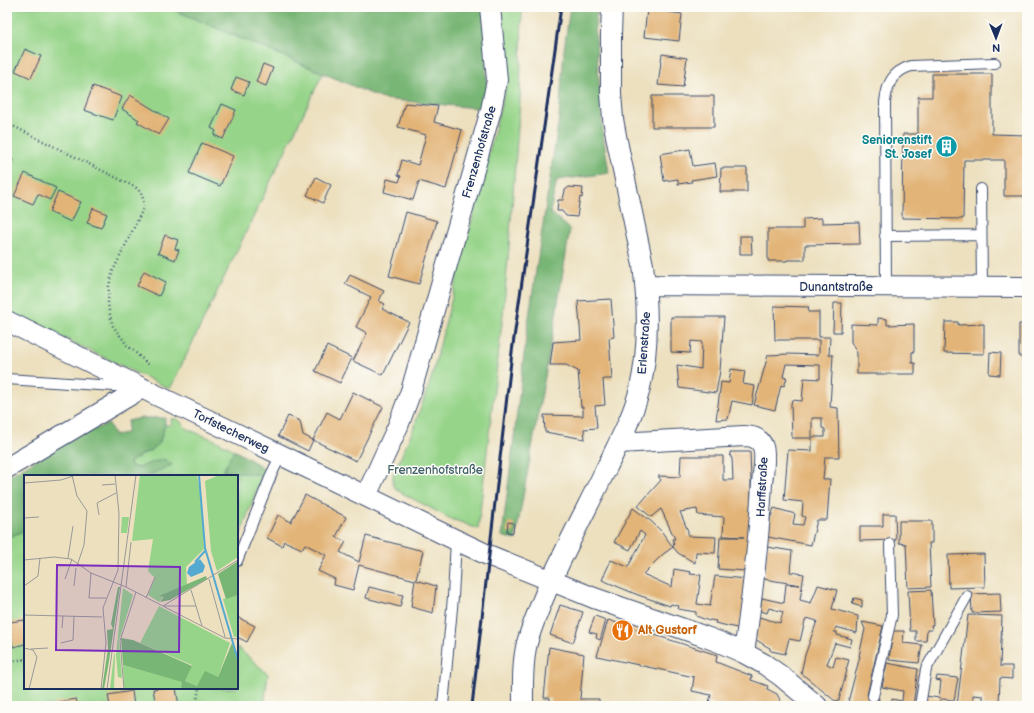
<svg xmlns="http://www.w3.org/2000/svg" width="1034" height="713" viewBox="0 0 1034 713" font-family="'Balsamiq Sans',sans-serif">
  <style>
    .green { fill: #96d489; stroke: #588274 }
    .forest { fill: #78b675; stroke: #4a726a }
    .building { fill: #e2b477; fill-rule: evenodd }
    .lines { fill: none; stroke-linecap: round; stroke-linejoin: round }
    .lane-casing { stroke: #3a4a6d; stroke-width: 12 }
    .street-casing { stroke: #3a4a6d; stroke-width: 22 }
    .path { stroke: #3a4a6d; stroke-width: 2.5; stroke-dasharray: 1 3; stroke-linecap: butt }
    .lane { stroke: #fff; stroke-width: 10 }
    .street { stroke: #fff; stroke-width: 20 }
    .rail { stroke: #1b2f5e; stroke-width: 3 }
    .labels { text-anchor: middle; stroke-width: 3; stroke-linejoin: round; paint-order: stroke }
    .culture-label { font-size: 12px; font-weight: bold; fill: #0d838f; stroke: #fdfcf7; text-anchor: end }
    .street-label { font-size: 12px; fill: #1b2f5e; stroke: #fdfcf7 }
    .park-label { font-size: 12px; fill: #40616b; stroke: #fdfcf7 }
    .food-label { font-size: 12px; font-weight: bold; fill: #c56008; stroke: #fdfcf7; text-anchor: start }
    .inset-river { fill: none; stroke: #54a9d0; stroke-width: 2 }
    .inset-road { fill: none; stroke: #989998; stroke-width: 1 }
    .view { fill: #7b2cbf; fill-opacity: 0.15; stroke: #7b2cbf; stroke-width: 2 }
    .inset-edge { fill: none; stroke: #1b2f5e; stroke-width: 2 }
  </style>
  <rect width="100%" height="100%" fill="#fdfcf7"/>
  <filter id="ink" filterUnits="userSpaceOnUse"><feTurbulence type="fractalNoise" baseFrequency=".025" numOctaves="2"/><feDisplacementMap in="SourceGraphic" scale="8" xChannelSelector="R" yChannelSelector="G"/><feConvolveMatrix kernelMatrix="1 2 1 2 8 2 1 2 1" color-interpolation-filters="sRGB"/></filter>
  <filter id="wash" filterUnits="userSpaceOnUse"><feTurbulence type="fractalNoise" baseFrequency=".012" numOctaves="4" result="noise"/><feDisplacementMap in="SourceGraphic" scale="16" xChannelSelector="R" yChannelSelector="G"/><feGaussianBlur stdDeviation="0.9" result="paint"/><feColorMatrix in="noise" values="0 0 0 0 0 0 0 0 0 0 0 0 0 0 0 0 0 1.4 0 .05"/><feComposite in="paint" operator="in"/></filter>
  <g filter="url(#wash)">
    <rect width="100%" height="100%" fill="#ece0bf"/>
    <path class="green" d="M7 7H167L323 73 170 389 7 311Z
      M499 7H522L520 101 508 259 503 314 478 529 463 523 451 519 398 491 393 485V475L414 427 432 376 506 86Z
      M171 419H178L187 429 215 440 234 450 224 471 262 475 237 544V476H147L171 465 150 463 139 468 131 466 130 462 141 455 151 450 159 444 165 425H171Z
      M25 530V688H237V647L268 674 264 706H7V538Z"/>
    <path class="forest" d="M167 7H484L488 109 383 99 323 73Z
      M570 7H597L595 27 603 134 609 173 557 180 550 212 570 229 553 333 515 540 502 536 527 330 559 118 564 50Z
      M141 418H165V425L159 444 151 450 141 455 130 462 131 466 139 468 150 463 164 459 172 465 147 476H25V530L7 538V477L80 434 109 424 114 435 127 433 128 421Z
      M234 450 259 465 266 472 262 475 223 471Z"/>
    <g id="blocks">
      <path class="building" d="M647 9 682 14 679 41 644 37Z
        M25 49 41 56 31 78 15 71Z
        M662 54 687 58 683 87 658 85Z
        M263 64 273 68 266 86 256 82Z
        M932 74H992V134L1027 135V196H1004V160H964L963 219 902 218 903 134H918V97H932Z
        M236 77 249 82 244 95 231 90Z
        M93 86 122 97 113 120 84 110Z
        M130 95 169 119 159 135 137 122 139 120 122 109Z
        M652 96H714V127H652Z
        M405 103 438 106 434 122 462 130 446 189 419 181 413 200 384 192 387 179 399 182 401 176 398 175 402 160 418 165 426 135 398 127Z
        M222 104 236 110 223 139 214 135 216 131 211 128Z
        M202 143 233 156 220 186 189 173Z
        M690 149 693 166 715 163 717 176 691 180 692 182 678 184V179L664 181 660 154Z
        M7 157 13 160 7 172Z
        M721 168H747V192H720Z
        M25 173 56 188 50 200 38 194 33 204 14 196Z
        M316 177 331 185 323 203 307 195Z
        M569 187 583 188 582 198 580 197 577 217 566 216 562 211H557L558 200H563L565 190Z
        M58 192 81 202 71 222 49 212Z
        M93 208 107 214 101 228 87 223Z
        M406 212 437 221 419 284 389 276Z
        M822 218V223L859 222 860 244 805 245V260H787V261H768V229H803V219Z
        M165 235 178 240 175 249 179 250 175 260 158 253Z
        M740 236H751L752 254H740Z
        M144 271 166 282 159 296 137 286Z
        M350 275 384 291 379 301 385 304 382 309 409 322 383 375 353 361 367 333 356 327 371 297 345 284Z
        M611 299 614 337 609 338 612 379H603L605 405 595 406 597 428 584 429 585 439 545 432 544 415 583 416V407H581L578 371 566 365H550L553 342 581 340 578 301Z
        M834 303H842L841 332H833Z
        M774 306 809 307 808 312H819V337H830L829 355H833L830 407 838 408 839 457H825L823 479H830L827 520H817L811 545 768 537 770 519 774 508 795 514 793 524 803 525 805 517 802 516 803 502 784 500 788 450 812 451V438H792L791 404 792 400 802 401 804 378 820 379V365L786 364 783 377 787 378 784 386 781 385 775 410 754 405 768 355 788 354 818 355 819 354V340H775ZM812 418H822V428L825 429V437H812Z
        M671 317H724L720 371 716 393 679 388 677 365 701 369 702 342 691 341 690 353 671 352Z
        M878 318 887 319V325L914 324V352H912V363H915V374H857V353L851 342V324L878 325Z
        M945 322H958V325L984 324V354L944 353Z
        M1019 324H1027V357H1019Z
        M327 346 352 358 340 383 315 371Z
        M990 352 1001 353 1000 375 989 374Z
        M731 369 745 371 743 384 755 386 752 405 732 401 728 419 716 420 721 382 729 383Z
        M353 392 383 407 356 461 313 440 327 412 340 419Z
        M288 416 300 421 303 435 313 440 308 451 278 436Z
        M730 452H750L751 480V496L746 571 718 569 720 537H744L723 536 724 517 698 515 697 509 680 512 688 531V536L716 537 715 553 696 552 695 563 678 553 673 547 662 555 643 574 672 587 674 569 691 572 690 574 701 575 697 604 710 606 715 576 746 579 741 629 715 623 716 621 710 620 709 621 696 616V612L678 609 679 606 671 604 670 606 638 595 602 580 611 560 628 567 645 535 640 531 630 550 614 542 633 508 652 522 662 532 673 547 674 543 672 539H675L661 509 651 517 638 506 661 480 658 476 680 477 681 456H723V480H733L732 458H731Z
        M305 495 346 517 336 537 346 542 340 552 359 562 366 536 423 551 416 580 436 586 433 613 411 607 415 580 359 565 353 590 334 585 335 579 318 571 326 555 305 544 302 549 284 541 282 546 267 538 278 515 291 522Z
        M883 514H895L896 540 860 541V526H883Z
        M899 521H932V543H929L931 587 908 588 906 544 899 543Z
        M508 522 514 523 513 533 507 532Z
        M767 547 792 551 790 572 804 574 800 600 811 603 818 585 837 590 832 609 858 616 857 633 836 627 834 632H837V635L852 639 850 647 835 643 827 664 833 667 836 657 849 660 846 670H847L839 700 835 701 801 673 805 655 817 621 807 618 805 621 800 641 789 639 785 654 771 651 770 650V648L766 646 755 639 759 617 780 623 783 612 769 608 767 613 760 611 762 598 784 603 786 584 800 585 764 579Z
        M984 554 985 587 949 588 948 555Z
        M369 587 403 595 400 607 366 598Z
        M931 590 933 625H931L932 630H927L926 641H916V631H910L908 591Z
        M1000 593 1001 612 972 613 971 594Z
        M854 598 862 600V607L852 604Z
        M560 605 583 612 573 643 550 635Z
        M968 615 1002 616 1000 666H1012V679L1000 678 999 706H983V696L973 695V706H957Z
        M595 616 606 620 600 640 596 638 597 634 589 632Z
        M237 617 255 626 247 642 237 637Z
        M25 620V644L13 647 9 622Z
        M608 620 717 655 716 662 752 676 751 680 768 686 767 689 777 694 781 702 780 706H719L709 702 711 695 692 691 694 677 597 656Z
        M862 622 883 626 867 695 879 698 877 706H847L860 656H859L865 629Z
        M893 631H904L903 643 922 645 919 663 889 660Z
        M549 647 584 654 580 699H599V706H550V698H544Z
        M887 663 918 669 913 706H891L892 699 902 701 903 691 882 687Z
        M937 676 958 678 954 700 941 699 940 706H925L926 696 939 698 941 681 936 680Z
        M160 688H176L179 706H156L153 689Z
        M132 691 134 706H110L108 695Z
        M76 699 78 706H55L54 703Z
        M235 703 254 704V706H235Z"/>
    </g>
  </g>
  <g filter="url(#ink)">
    <use href="#blocks" fill-opacity="0" stroke="#3a4a6d" stroke-width="1"/>
    <g class="lines">
      <defs>
        <path id="lane" d="M981 189 982 287
          M885 236 981 235
          M886 287 885 102C887 84 892 72 911 66L995 63
          M7 379 129 387
          M237 561 272 473 281 455
          M873 696 892 615 890 544
          M443 706 453 597 456 540
          M920 706 926 669 967 596"/>
        <path id="street" d="M645 285 1027 287
          M7 321 156 395 281 455 456 540 488 555 594 598 692 632 719 642 744 653 764 664 781 676 817 706
          M619 443 744 436C752 436 760 438 763 447 766 455 763 474 762 483 759 540 752 597 744 653
          M7 468 142 388
          M366 496 398 426 411 391 491 110 497 80 496 69 490 7
          M523 706C523 685 522 663 527 643 532 625 539 609 546 592 565 549 587 508 607 467 619 442 632 418 639 392 649 353 648 305 643 265L617 141 613 119 611 94V34L612 7"/>
      </defs>
      <use href="#lane" class="lane-casing"/>
      <use href="#street" class="street-casing"/>
      <path class="path" d="M7 123 135 187C143 193 145 201 142 211L113 271 109 286 108 302 109 311 113 326 127 345 149 365
        M7 662 25 659
        M196 706 199 688"/>
      <use href="#lane" class="lane"/>
      <use href="#street" class="street"/>
      <path class="rail" d="M472 706 512 352 561 7"/>
    </g>
  </g>
  <defs>
    <symbol id="building-disc" viewBox="-11 -11 22 22"><circle r="9.5" fill="#0f9aa8" stroke="#fdfcf7"/><path d="M-4-6H4V6H1V3H-1V6H-4ZM-2.5-4.3h1.7v1.8h-1.7ZM.8-4.3h1.7v1.8H.8ZM-2.5-1h1.7V.8h-1.7ZM.8-1h1.7V.8H.8Z" fill="#fff"/></symbol>
    <symbol id="restaurant-disc" viewBox="-11 -11 22 22"><circle r="9.5" fill="#e8710a" stroke="#fdfcf7"/><path d="M-5-6h1v4h1v-4h1v4h1v-4h1v5L-1.5 .5V6h-2V.5L-5-1ZM5-6V6H3V1.5H1.5Q1.5-4 5-6Z" fill="#fff"/></symbol>
  </defs>
  <g fill-rule="evenodd">
    <use href="#building-disc" x="934" y="134" width="25" height="25"/>
    <use href="#restaurant-disc" x="610" y="618" width="25" height="25"/>
  </g>
  <g class="labels">
    <g class="culture-label">
      <text x="932" y="144">Seniorenstift<tspan x="932" dy="14">St. Josef</tspan></text>
    </g>
    <g class="street-label">
      <text transform="translate(479 152) rotate(-74)" y="4">Frenzenhofstraße</text>
      <text x="836" y="291">Dunantstraße</text>
      <text transform="translate(644 343) rotate(-86)" y="4">Erlenstraße</text>
      <text transform="translate(231 431) rotate(26)" y="4">Torfstecherweg</text>
      <text transform="translate(762 487) rotate(-87)" y="4">Harffstraße</text>
    </g>
    <g class="park-label">
      <text x="435" y="474">Frenzenhofstraße</text>
    </g>
    <g class="food-label">
      <text x="638" y="634">Alt Gustorf</text>
    </g>
  </g>
  <g transform="translate(24 475)">
    <rect width="214" height="214" fill="#ece0bf"/>
    <path d="M116 0H173L177 22 180 74 162 92 163 110 136 121 140 122 135 127 124 120 131 103 124 96 129 64 108 66ZM195 0H214V82L193 96 187 76 181 6ZM98 42H105L103 58H97ZM99 113 109 120 95 166 98 203 94 202 92 180ZM214 120V162H210L199 124ZM135 131 206 168 194 202 173 211 161 206 168 190 116 168ZM91 178 90 214H86L90 179ZM99 190 159 207 157 214H100Z" fill="#96d489"/>
    <path d="M214 86V120L202 124 194 99ZM182 101 183 104 146 125 136 127 140 122 135 121ZM94 112H96L85 186 80 214H78L84 173 83 155 89 154 87 149ZM97 163 109 165 168 191 161 206 173 211 181 196 194 202 208 168 214 188V211L212 214H157L158 207 99 190Z" fill="#78b675"/>
    <path d="M176 84 181 91 179 97 167 102 163 98 165 92Z" fill="#54a9d0"/>
    <path class="inset-river" d="M175 0 181 73 214 185M171 87 181 76"/>
    <path class="inset-road" d="M48 0 53 21 63 36 60 70 53 91M0 8 37 5 52 0M78 10 91 9M75 40 73 28 92 18M0 43 15 42M44 83 49 51M0 85 30 82 47 84 67 98 102 112 201 163 214 164M67 98 65 123H82M41 104 48 84M185 104 201 162M0 111 14 101 16 83M50 111 52 93M102 112 107 67M167 115 172 131M122 123 131 102M139 131 214 85M140 131H172L178 151M0 140 78 142M0 153V140M38 153 39 141M37 168 49 165 50 141M0 173 9 175 13 182 5 214M7 174 24 173M77 214 82 168 79 133 94 95 95 38 91 0M83 214 112 0M100 214 96 166 112 117"/>
    <path class="view" d="M33 90 156 92 155 177 32 175Z"/>
    <rect width="214" height="214" class="inset-edge"/>
  </g>
  <rect width="1034" height="713" fill="none" stroke="#fdfcf7" stroke-width="24"/>
  <g transform="translate(996 38) rotate(179)" stroke="#fdfcf7" stroke-width="3" paint-order="stroke">
  <path d="M0-3L7 15L0 10L-7 15Z" fill="#1b2f5e"/>
  <text y="-6" font-size="11" font-weight="bold" text-anchor="middle" fill="#1b2f5e">N</text>
  </g>
</svg>
